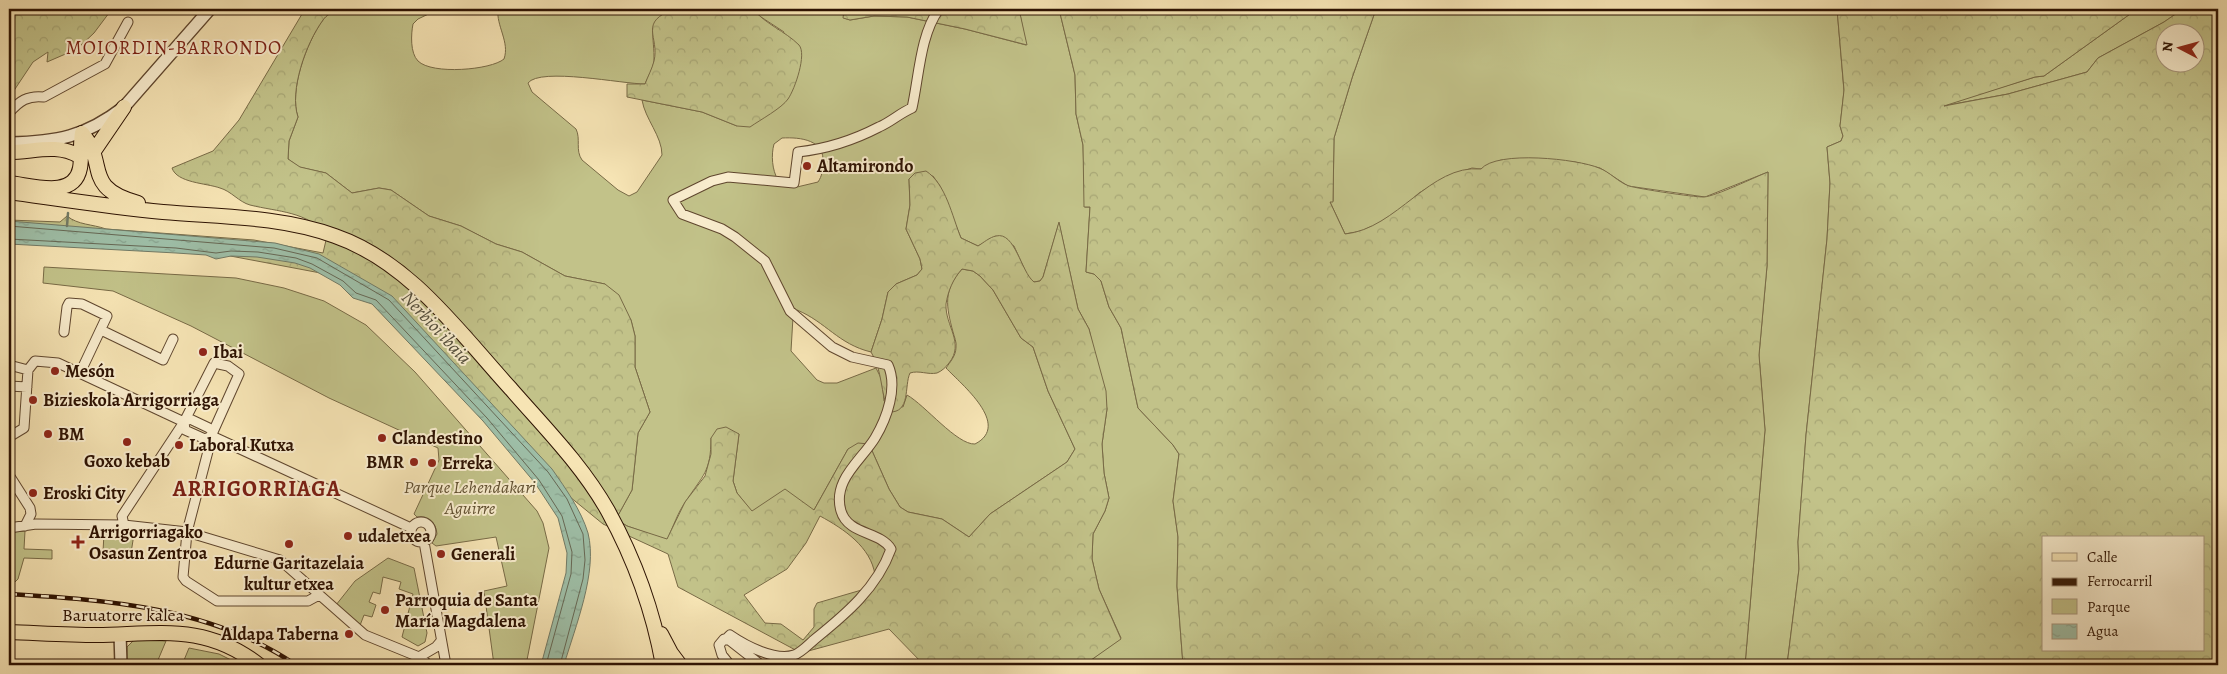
<svg xmlns="http://www.w3.org/2000/svg" width="2227" height="674" viewBox="0 0 2227 674" font-family="Alegreya,serif">
  <style>
    .green { fill: #c2c289; stroke: #786a46; fill-rule: evenodd }
    .forest { fill: url(#forest-crowns); stroke: #786a46; fill-rule: evenodd }
    .water { fill: url(#water-ripples); stroke: #717a66 }
    .lines { fill: none; stroke-linecap: round; stroke-linejoin: round }
    .shore { stroke: #666855; stroke-width: 1 }
    .stream { stroke: #717a66; stroke-width: 2.5 }
    .minor-casing { stroke: #5f462e; stroke-width: 11 }
    .tertiary-casing { stroke: #5f462e; stroke-width: 14 }
    .primary-casing { stroke: #2d1202; stroke-width: 16 }
    .minor { stroke: #f9edce; stroke-width: 9 }
    .tertiary { stroke: #f9edce; stroke-width: 11 }
    .primary { stroke: #f6e4b4; stroke-width: 14 }
    .rail-casing { stroke: #2d1202; stroke-width: 4.5 }
    .rail { stroke: #f9edce; stroke-width: 2.5; stroke-dasharray: 8; stroke-linecap: butt }
    .poi-dot { fill: #8f2418; stroke: #f9edce; stroke-width: 2 }
    .labels { text-anchor: middle; stroke-width: 4; stroke-linejoin: round; paint-order: stroke }
    .poi-label { font-size: 18px; font-weight: bold; fill: #2d1202; stroke: #f9edce; text-anchor: start }
    .park-label { font-size: 18px; font-style: italic; fill: #615031; stroke: #f9edce }
    .street-label { font-size: 18px; fill: #2d1202; stroke: #f9edce }
    .neighbourhood-label { font-size: 19px; letter-spacing: 1px; fill: #7a1f14; stroke: #f9edce }
    .water-label { font-size: 19px; font-style: italic; fill: #554f3c; stroke: #f9edce }
    .district-label { font-size: 22px; font-weight: bold; letter-spacing: 1px; fill: #7a1f14; stroke: #f9edce }
  </style>
  <defs>
    <pattern id="forest-crowns" width="20" height="18" patternUnits="userSpaceOnUse" patternTransform="scale(1.25)"><rect width="20" height="18" fill="#c2c289"/><path d="M2 6a3 3 0 1 1 6 0M12 15a3 3 0 1 1 6 0" fill="none" stroke="#a7a675"/></pattern>
    <pattern id="water-ripples" width="26" height="14" patternUnits="userSpaceOnUse" patternTransform="scale(1.25)"><rect width="26" height="14" fill="#9ebfa8"/><path d="M2 4q2-2 4 0t4 0M15 11q2-2 4 0t4 0" fill="none" stroke="#88a38f"/></pattern>
  </defs>
  <rect width="100%" height="100%" fill="#f6e4b4"/>
  <filter id="stains"><feTurbulence type="fractalNoise" baseFrequency=".004" numOctaves="4"/><feColorMatrix values="0 0 0 0 .2 0 0 0 0 .09 0 0 0 0 .02 0 0 0 .5 -.17"/></filter>
  <radialGradient id="worn" r=".72"><stop offset=".6" stop-color="#630" stop-opacity="0"/><stop offset="1" stop-color="#630" stop-opacity=".3"/></radialGradient>
  <path class="green" d="M338 9H439L418 19 413 24C411 34 410 53 418 61 432 75 491 70 504 59 510 42 496 26 498 9H675C645 19 654 32 654 57 655 66 648 76 645 84 623 84 540 67 528 83L532 92 576 129C581 139 575 150 582 160L618 190 629 196 637 192 662 155C662 136 645 119 642 100L702 112 737 126 784 32 758 15 753 9H844V18L850 20 874 16 907 17 965 29 1026 45 1019 9H1059L1075 75 1076 114 1083 145 1085 207H1090L1086 272 1094 274 1101 281 1109 307 1121 328 1138 408 1173 445 1179 454 1173 501 1178 537 1177 587 1183 665H1084L1121 638 1099 589 1092 559 1093 534 1105 511 1109 498 1104 473 1102 444 1107 409 1089 329 1078 309 1059 223 1043 277 1040 281 1034 282 1028 277 1014 246 996 236 978 246 961 238 940 186 933 176 909 179 910 205 906 229 920 259 922 269 917 275 896 284 888 292 882 319 871 352C838 344 826 322 797 310L793 317 791 351 817 380 824 383H837L876 368 882 380 884 401 903 407 907 395C925 405 957 445 975 444 1012 425 961 384 946 368 950 362 956 356 956 347 957 343 954 336 953 332 946 306 943 290 962 269L973 271 980 276 993 290 1021 338 1033 347 1048 391 1075 449 1067 462 990 514 969 537 942 519 908 512 900 507 889 489 869 444 848 449 814 510 752 512 737 493 733 481 739 434 711 438C711 472 703 475 686 501 678 512 673 527 667 540L627 526 616 519 632 490 638 433 650 412 635 367V336L631 320 605 284 565 276 522 252 496 244 461 226 429 216 391 190 379 188 352 193 326 173 299 167 288 159 289 141 298 117C289 91 306 43 323 20 326 15 333 12 338 9ZM782 138C801 137 825 140 823 163 823 170 822 176 818 182L797 187 778 180C772 170 771 155 774 144Z
    M1376 9H1837L1844 91 1840 126 1843 136 1841 141 1827 147 1830 183 1827 239 1806 435 1798 542 1799 569 1787 665H1745L1765 430 1759 355 1767 266 1768 172 1705 197 1628 186 1600 168 1575 162 1530 159 1501 160 1481 169 1472 168 1448 176 1419 193 1401 209 1377 224 1361 231 1345 234 1330 202 1333 201 1334 138 1352 78Z
    M2137 9H2183L2164 22 2098 58 2087 72 2008 94 1937 107 2035 77 2044 76Z
    M44 267 236 278 284 288 324 301 366 325 415 372 537 511 543 523 549 548 526 665H494L484 591 507 586 496 537 436 546 432 543 437 534C436 522 428 515 417 517L414 514 439 460 438 448 329 398 191 326 113 291 43 283Z
    M25 531 24 549 52 550V559L24 558 18 579 9 588V532Z
    M104 533 134 534 131 553 103 552Z
    M388 558 414 568 427 633 425 642 418 646 402 637 413 594 399 589 401 582 383 577 380 594 373 592 369 602 376 605 372 617 364 615 359 628 336 605 355 581Z
    M134 640 166 641 158 660 169 665H127V647Z
    M189 648 219 654 241 665H182Z"/>
  <path class="forest" d="M9 9H112L94 33 77 49 47 62 48 52 33 62 9 98Z
    M305 9H338C333 12 326 15 323 20 306 43 289 91 298 117L289 141 288 159 300 167 326 173 352 193 379 188 391 190 429 216 461 226 496 244 522 252 565 276 605 284 619 295 631 320 635 336V367L650 412 638 433 632 490 616 519 627 526 667 539 685 502 705 476 711 454V438L717 429 726 427 739 434 733 481 737 493 752 511 785 489 814 510 848 449 858 443 869 444 889 489 900 507 908 512 942 519 969 537 990 514 1067 462 1075 449 1048 391 1033 347 1021 338 993 290 980 276 973 271 962 269C953 279 948 291 946 304 945 326 965 343 949 363 946 367 942 371 937 373 928 375 919 370 910 373 904 386 911 413 889 412 880 393 883 371 871 352L882 319 888 292 896 284 917 275 922 269 920 259 906 229 910 205 909 179 915 173 926 171C946 184 952 216 961 238L978 246C983 243 990 237 996 236 1015 231 1021 272 1034 282L1040 281 1043 277 1059 222 1078 309 1089 329 1106 391 1107 409 1102 444 1104 473 1109 498 1105 511 1093 534 1092 559 1099 589 1121 639 1084 665H924L889 629 801 653 678 587 668 554 603 524 520 456 347 278 188 248 9 234V220L60 222 67 216C78 225 92 224 106 229L254 240 323 253 327 236C308 211 278 212 250 205 239 202 231 191 220 188 206 183 177 183 172 168L213 151 239 120ZM820 516C844 529 871 547 875 575L865 589 817 603 814 609V627L803 640 781 624 765 623 744 595 787 569 806 543Z
    M675 9H753C765 24 785 31 799 45 807 54 795 89 788 99 782 108 760 120 750 127L737 126 702 112 627 97V84H645C648 76 652 69 654 61 660 37 637 22 675 9Z
    M844 9H1019L1027 45 965 29 907 17 874 16 850 20 843 18Z
    M1059 9H1376L1352 78 1334 138 1333 202H1330L1345 234C1397 229 1430 164 1481 169 1497 150 1578 159 1599 168 1610 172 1618 182 1629 186 1640 189 1692 197 1704 197 1716 196 1755 177 1768 172L1767 266 1759 355 1765 430 1745 665H1183L1177 586 1178 537 1173 501 1179 454 1173 445 1138 408 1121 328 1109 307 1101 281 1094 274 1086 272 1090 207H1084L1083 145 1076 114 1075 75Z
    M1837 9H2137L2044 76 2035 77 1944 106 2008 94 2087 72 2098 58 2164 22 2183 9H2218V665H1787L1799 569 1798 542 1806 435 1827 239 1830 183 1827 147 1841 141 1843 136 1840 126 1844 90ZM2164 32H2194V62H2164ZM2043 538H2203V650H2043Z"/>
  <path class="water" d="M9 221 275 243 319 254 392 296 552 469C566 489 581 510 588 533 598 572 575 627 564 665H541L566 573 567 553 558 518 535 483 483 421 372 304 353 298 340 285 310 268 295 263 257 257 231 256 216 259 206 255 176 253 9 244Z"/>
  <g class="lines">
    <path class="shore" d="M9 226 274 248 317 258 389 300 548 472 567 499 583 534 585 560 583 579 560 665
      M9 239 176 248 216 253 231 251 258 252 296 258 312 264 343 281 356 293 376 300 487 418 539 480 562 516 572 552 571 574 546 665"/>
    <path class="stream" d="M67 226 68 213"/>
    <defs>
      <path id="minor" d="M9 113C19 101 28 95 44 97L105 64 128 22
        M101 330 163 360 173 339
        M64 332 67 307 69 303 82 304 107 316 80 373
        M9 365 28 370 35 361 58 363 184 422
        M9 386 27 387
        M184 422 190 419 209 428 213 432 187 532 183 577 186 581 217 601H308L319 595
        M184 422 185 430 205 439 212 436
        M212 436 411 528
        M9 437 24 428 28 370
        M9 475 30 508 31 514 25 526
        M411 532a10 10 0 1 1 20 0a10 10 0 1 1-20 0Z
        M124 525 122 516 184 422 214 363 228 366 239 374 213 432
        M9 528 36 524 124 525 187 532 280 560 365 635 419 657 429 665
        M424 542 446 665
        M726 639 730 635C746 646 775 661 794 655 801 653 809 644 815 639 846 614 877 588 891 549 880 531 848 535 841 511 832 480 861 461 875 438 887 418 898 387 888 365L852 357 832 347 790 311 765 261 735 237 722 229 682 214 673 200 712 181 728 177 794 183 798 152C826 149 854 140 879 127 891 122 900 113 912 108 919 77 920 35 939 9
        M419 657 436 647 441 641
        M730 665 722 655 719 645 724 639 729 640 761 665"/>
      <path id="tertiary" d="M9 143C57 142 85 137 124 107L210 9
        M120 634 121 665"/>
      <path id="primary" d="M82 133C109 164 81 187 138 203
        M94 151 124 107
        M9 152C34 152 56 143 79 156
        M9 183C31 185 74 200 80 168 82 157 80 145 82 133
        M9 192C60 199 112 207 163 212 220 217 280 216 335 236 410 262 459 332 511 389 545 428 582 465 608 511 635 560 653 610 663 665
        M9 632C38 633 68 635 97 635 160 634 205 623 259 665
        M661 634 671 653 680 665"/>
    </defs>
    <use href="#minor" class="minor-casing"/>
    <use href="#tertiary" class="tertiary-casing"/>
    <use href="#primary" class="primary-casing"/>
    <use href="#minor" class="minor"/>
    <use href="#tertiary" class="tertiary"/>
    <use href="#primary" class="primary"/>
    <defs>
      <path id="rail" d="M9 594C108 600 211 607 296 665"/>
    </defs>
    <use href="#rail" class="rail-casing"/>
    <use href="#rail" class="rail"/>
  </g>
  <g class="poi-dot">
    <circle cx="807" cy="166" r="5"/>
    <circle cx="203" cy="352" r="5"/>
    <circle cx="55" cy="371" r="5"/>
    <circle cx="33" cy="400" r="5"/>
    <circle cx="48" cy="434" r="5"/>
    <circle cx="382" cy="438" r="5"/>
    <circle cx="127" cy="442" r="5"/>
    <circle cx="179" cy="445" r="5"/>
    <circle cx="414" cy="462" r="5"/>
    <circle cx="432" cy="463" r="5"/>
    <circle cx="33" cy="493" r="5"/>
    <circle cx="348" cy="536" r="5"/>
    <path d="M75.5 534.5h5v5h5v5h-5v5h-5v-5h-5v-5h5z"/>
    <circle cx="289" cy="544" r="5"/>
    <circle cx="441" cy="554" r="5"/>
    <circle cx="385" cy="610" r="5"/>
    <circle cx="349" cy="634" r="5"/>
  </g>
  <g class="labels">
    <g class="poi-label">
      <text x="817" y="172">Altamirondo</text>
      <text x="213" y="358">Ibai</text>
      <text x="65" y="377">Mesón</text>
      <text x="43" y="406">Bizieskola Arrigorriaga</text>
      <text x="58" y="440">BM</text>
      <text x="392" y="444">Clandestino</text>
      <text x="189" y="451">Laboral Kutxa</text>
      <text x="127" y="467" text-anchor="middle">Goxo kebab</text>
      <text x="404" y="468" text-anchor="end">BMR</text>
      <text x="442" y="469">Erreka</text>
      <text x="43" y="499">Eroski City</text>
      <text x="89" y="538">Arrigorriagako<tspan x="89" dy="21">Osasun Zentroa</tspan></text>
      <text x="358" y="542">udaletxea</text>
      <text x="451" y="560">Generali</text>
      <text x="289" y="569" text-anchor="middle">Edurne Garitazelaia<tspan x="289" dy="21">kultur etxea</tspan></text>
      <text x="395" y="606">Parroquia de Santa<tspan x="395" dy="21">María Magdalena</tspan></text>
      <text x="339" y="640" text-anchor="end">Aldapa Taberna</text>
    </g>
    <g class="park-label">
      <text x="470" y="493">Parque Lehendakari<tspan x="470" dy="21">Aguirre</tspan></text>
    </g>
    <g class="street-label">
      <text x="123" y="621">Baruatorre kalea</text>
    </g>
    <g class="neighbourhood-label">
      <text x="174" y="54">MOIORDIN-BARRONDO</text>
    </g>
    <g class="water-label">
      <text transform="translate(437 327) rotate(47)" y="7">Nerbioi ibaia</text>
    </g>
    <g class="district-label">
      <text x="257" y="496">ARRIGORRIAGA</text>
    </g>
  </g>
  <rect width="2227" height="674" fill="none" stroke="#f6e4b4" stroke-width="30"/>
  <rect x="10" y="10" width="2207" height="654" fill="none" stroke="#2d1202" stroke-width="2.5"/>
  <rect x="15" y="15" width="2197" height="644" fill="none" stroke="#2d1202"/>
  <rect x="2042" y="536" width="162" height="115" fill="#f9edce" stroke="#a7957c"/>
  <rect x="2052" y="553" width="25" height="8" fill="#f6e4b4" stroke="#a7957c"/>
  <text x="2087" y="562" font-size="15" fill="#2d1202">Calle</text>
  <rect x="2052" y="578" width="25" height="8" fill="#2d1202" stroke="#a7957c"/>
  <text x="2087" y="586" font-size="15" fill="#2d1202">Ferrocarril</text>
  <rect x="2052" y="599" width="25" height="15" fill="#c2c289" stroke="#a7957c"/>
  <text x="2087" y="612" font-size="15" fill="#2d1202">Parque</text>
  <rect x="2052" y="624" width="25" height="15" fill="url(#water-ripples)" stroke="#a7957c"/>
  <text x="2087" y="636" font-size="15" fill="#2d1202">Agua</text>
  <g transform="translate(2180 48) rotate(276)"><circle r="24" fill="#f9edce" stroke="#a7957c"/>
  <path d="M0-4L9 19L0 12L-9 19Z" fill="#8f2418"/>
  <text y="-8" font-size="14" font-weight="bold" text-anchor="middle" fill="#2d1202">N</text>
  </g>
  <rect width="100%" height="100%" filter="url(#stains)"/>
  <rect width="100%" height="100%" fill="url(#worn)"/>
</svg>
